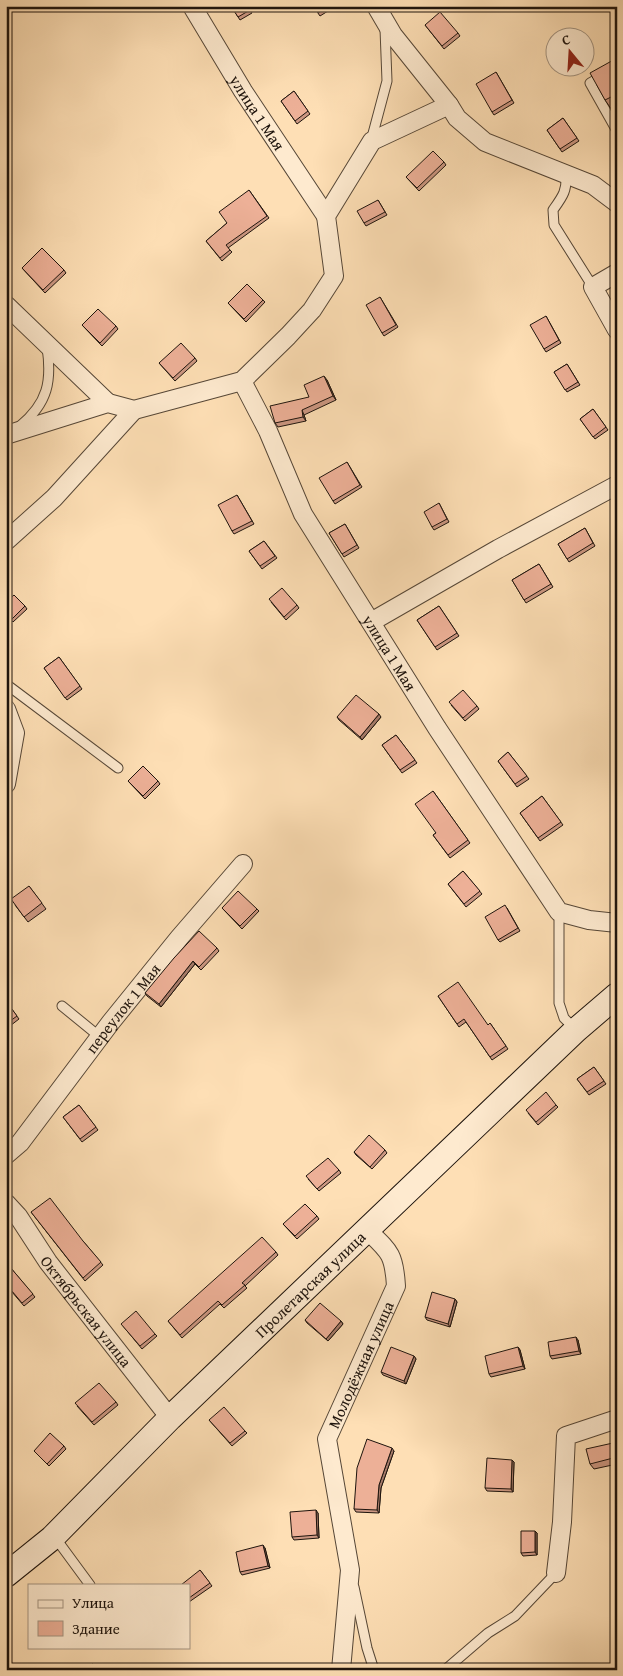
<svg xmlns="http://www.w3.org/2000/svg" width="623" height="1676" viewBox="0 0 623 1676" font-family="'Gentium Book Plus',serif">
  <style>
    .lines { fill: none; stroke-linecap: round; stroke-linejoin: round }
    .lane-casing { stroke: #564737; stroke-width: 11 }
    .street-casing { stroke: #564737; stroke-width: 20 }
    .secondary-casing { stroke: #1e140d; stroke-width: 26 }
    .lane { stroke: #feeacf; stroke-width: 9 }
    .street { stroke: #feeacf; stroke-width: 18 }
    .secondary { stroke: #feeacf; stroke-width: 24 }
    .wall { fill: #cc9782; stroke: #1e140d }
    .shaded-wall { fill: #a67b6a; stroke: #1e140d }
    .building { fill: #edb097; stroke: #1e140d }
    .labels { text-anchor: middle; stroke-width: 4; stroke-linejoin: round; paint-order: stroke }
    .street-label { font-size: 16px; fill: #1e140d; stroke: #feeacf }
  </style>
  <rect width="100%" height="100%" fill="#fedfb5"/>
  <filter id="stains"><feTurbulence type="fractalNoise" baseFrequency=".004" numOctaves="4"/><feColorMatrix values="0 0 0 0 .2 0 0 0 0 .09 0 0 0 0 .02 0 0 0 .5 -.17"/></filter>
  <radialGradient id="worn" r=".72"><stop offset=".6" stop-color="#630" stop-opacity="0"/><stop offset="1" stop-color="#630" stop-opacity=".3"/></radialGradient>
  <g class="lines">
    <defs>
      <path id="lane" d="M617 68 590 83 617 131
        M371 141 387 81 385 29
        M566 174C567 191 563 196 553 210L554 225 593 287
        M20 426C48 403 52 381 47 347
        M6 684 118 768
        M559 912V1003L564 1018 576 1030
        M62 1006 100 1037
        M54 1536 90 1585
        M354 1587 367 1648 374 1670
        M445 1670 488 1633 515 1616 556 1573"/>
      <g id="street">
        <path id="s1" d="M192 6 243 91 326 216"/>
        <path d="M376 6 393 35 449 105 457 118 485 142 593 185 617 203"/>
        <path d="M617 273 593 287 617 330"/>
        <path d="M6 305 108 403"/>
        <path id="s2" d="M242 381 268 431 303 514 437 728 559 912 589 920 617 923"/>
        <path d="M6 435 108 403 134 410 242 381 288 336 312 310 334 276 326 216 372 141 449 105"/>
        <path d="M6 541 54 498 134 410"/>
        <path d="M371 622 498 549 617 485"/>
        <path d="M6 709 15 733 6 784"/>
        <path id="s3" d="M6 1155 20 1143 111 1022 179 938 243 864"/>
        <path id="s4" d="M6 1203 18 1216 48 1262 170 1418"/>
        <path d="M556 1573 562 1522 566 1436 617 1419"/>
        <path id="s5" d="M341 1670 350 1570 327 1439 396 1286C394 1253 389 1251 366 1229"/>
      </g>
      <g id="secondary">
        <path id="s6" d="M6 1575 52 1538 170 1418 576 1030 617 995"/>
      </g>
    </defs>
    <use href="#lane" class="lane-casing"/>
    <use href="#street" class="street-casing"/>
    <use href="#secondary" class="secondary-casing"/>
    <use href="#lane" class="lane"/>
    <use href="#street" class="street"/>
    <use href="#secondary" class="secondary"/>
  </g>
  <path class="wall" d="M231 6H248L252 13 240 20Z
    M313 6H336L320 16Z
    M425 25 458 33 460 36 444 49Z
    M617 58V112L614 113 605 100Z
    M496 72 514 103 494 115 492 112Z
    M294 91 310 114 297 124 281 101Z
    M563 118 579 141 562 152 547 130Z
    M444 162 446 165 419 191 406 177Z
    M249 190 269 218 228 248 232 252 222 261 206 241 227 223Z
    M378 200 387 215 366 226 364 223Z
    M22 268 64 270 66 273 45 293Z
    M380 297 398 327 384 336 382 333Z
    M263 300 265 302 246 322 228 303Z
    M546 316 561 343 546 352 544 349Z
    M82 325 116 326 118 329 102 346Z
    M195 358 197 361 175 381 159 363Z
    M567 364 580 385 567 392 554 372Z
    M327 380 336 400 304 415 306 421 278 427 275 423 309 397Z
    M593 409 608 430 595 439 580 419Z
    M347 462 362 487 335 504 333 501Z
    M237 495 254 524 234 534 232 531Z
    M439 503 449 522 434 530 432 527Z
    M345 524 359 548 344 557 329 533Z
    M585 528 595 546 569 562 558 544Z
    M264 541 277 558 262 569 249 551Z
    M539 564 553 587 526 603 512 580Z
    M6 602 25 606 27 609 13 622 6 615Z
    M271 602 297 605 299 608 286 620Z
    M439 606 459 636 437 650 417 620Z
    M59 657 82 689 67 700 44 668Z
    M451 705 477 706 479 709 465 721Z
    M337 717H381L362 740 339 720Z
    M396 735 417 763 402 773 382 745Z
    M508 752 529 779 517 787 498 761Z
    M128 781H158L160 784 145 799Z
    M433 791 470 843 450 858 433 835 436 833Z
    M542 796 563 825 540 841 520 813Z
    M463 871 482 894 466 907 448 884Z
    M29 886 46 909 28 922 15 905Z
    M222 908 257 909 259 911 242 929Z
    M507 908 520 931 500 942 498 940Z
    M217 948 219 951 201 970 195 964 161 1007 147 996 145 993Z
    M438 996 488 1025 490 1023 508 1049 492 1060 466 1022 459 1027Z
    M6 1001 19 1019 6 1029Z
    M594 1067 606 1084 589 1095 577 1079Z
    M79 1105 98 1130 82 1142 63 1117Z
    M556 1105 558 1107 538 1125 528 1113Z
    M385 1150 387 1153 372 1169 356 1155 354 1152Z
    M339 1170 341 1173 319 1191 308 1179Z
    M31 1212 83 1241 103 1265 85 1281Z
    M317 1216 319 1219 297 1239 283 1224Z
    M276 1252 278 1255 245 1286 247 1288 224 1308 220 1304 182 1338 168 1321Z
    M10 1267 35 1297 24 1306 6 1285Z
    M455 1299 457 1302 450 1327 427 1320 425 1317Z
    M305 1320 341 1321 343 1324 328 1341 307 1323Z
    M123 1326 155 1334 157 1336 142 1349Z
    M578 1340 581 1354 552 1359 550 1356Z
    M518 1347 520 1350 525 1369 491 1377 489 1374Z
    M414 1356 416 1359 406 1384 383 1375 381 1372Z
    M116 1402 118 1405 94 1425 77 1406Z
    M209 1420 245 1431 247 1433 232 1446Z
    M64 1446 66 1449 49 1466 34 1451Z
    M617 1447V1464L594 1469 590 1464Z
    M394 1451 381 1488 379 1513 356 1512 354 1509Z
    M512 1460 514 1462 513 1492 487 1491 485 1488Z
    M6 1484 11 1490 6 1494Z
    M318 1513 319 1538 294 1540 292 1537Z
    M537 1533V1555L523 1556 521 1553Z
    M265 1548 270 1568 242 1575 240 1572Z
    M200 1570 212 1586 189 1602V1585Z"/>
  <path class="shaded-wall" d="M324 376 327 380 336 400 333 396Z
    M302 410 304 415 306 421 303 417Z
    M379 714 381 717 362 740 360 737Z
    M193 961 195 964 161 1007 159 1004Z
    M455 1299 457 1302 450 1327 448 1324Z
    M341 1321 343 1324 328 1341 326 1339Z
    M576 1337 578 1340 581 1354 579 1351Z
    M518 1347 520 1350 525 1369 523 1366Z
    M414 1356 416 1359 406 1384 404 1381Z
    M613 1443 617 1447V1456Z
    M392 1448 394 1451 381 1488 379 1513 377 1510 379 1485Z
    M512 1460 514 1462 513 1492 511 1489Z
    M316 1510 318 1513 319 1538 317 1535Z
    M535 1531 537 1533V1555L535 1552Z
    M263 1545 265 1548 270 1568 268 1566Z"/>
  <path class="building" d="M231 6H248L250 10 238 17Z
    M313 6H329L318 13Z
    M440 12 458 33 442 46 425 25Z
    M617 58V94L605 100 590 73Z
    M496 72 512 100 492 112 476 84Z
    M294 91 308 111 295 121 281 101Z
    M563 118 577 138 560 149 547 130Z
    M433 151 444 162 417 188 406 177Z
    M249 190 267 216 226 245 230 250 220 258 206 241 227 223 219 212Z
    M378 200 385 212 364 223 357 211Z
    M42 248 64 270 43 290 22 268Z
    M617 281V293L612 284Z
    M247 284 263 300 244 319 228 303Z
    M380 297 396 325 382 333 366 305Z
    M98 309 116 326 100 343 82 325Z
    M546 316 559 340 544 349 530 325Z
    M181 343 195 358 173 378 159 363Z
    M567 364 578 382 565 390 554 372Z
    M324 376 333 396 302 410 303 417 275 423 270 406 309 397 304 385Z
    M593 409 606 427 593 437 580 419Z
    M347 462 360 485 333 501 319 478Z
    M237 495 252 521 232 531 218 505Z
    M439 503 447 519 432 527 424 512Z
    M345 524 357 545 342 554 329 533Z
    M585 528 593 543 567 559 558 544Z
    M264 541 275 556 260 566 249 551Z
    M539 564 551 584 524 600 512 580Z
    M282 588 297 605 284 617 269 599Z
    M14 595 25 606 11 620 6 614V602Z
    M439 606 457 633 435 647 417 620Z
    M59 657 80 686 65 698 44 668Z
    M463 690 477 706 463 718 449 702Z
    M356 695 379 714 360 737 337 717Z
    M396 735 415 760 400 770 382 745Z
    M508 752 527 776 515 784 498 761Z
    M143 766 158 781 143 796 128 781Z
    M433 791 468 840 448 855 433 835 436 833 415 804Z
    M542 796 561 822 538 838 520 813Z
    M463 871 480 891 464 904 448 884Z
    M29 886 42 903 24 917 11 899Z
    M238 891 257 909 240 926 222 908Z
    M505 905 518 928 498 940 485 917Z
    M199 931 217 948 199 967 193 961 159 1004 145 993 174 958Z
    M458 982 488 1025 490 1023 506 1046 490 1057 464 1019 457 1024 438 996Z
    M6 1001 17 1016 6 1024Z
    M594 1067 604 1081 587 1092 577 1079Z
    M546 1092 556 1105 536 1122 526 1110Z
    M79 1105 96 1127 80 1139 63 1117Z
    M369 1135 385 1150 370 1167 354 1152Z
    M328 1158 339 1170 317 1189 306 1176Z
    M50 1198 83 1241 101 1262 83 1278 31 1212Z
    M305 1204 317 1216 295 1236 283 1224Z
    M262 1237 276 1252 242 1283 245 1285 222 1305 218 1301 180 1335 168 1321Z
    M10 1267 33 1294 22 1303 6 1284V1270Z
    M432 1292 455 1299 448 1324 425 1317Z
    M320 1303 341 1321 326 1339 305 1320Z
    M136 1311 155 1334 140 1346 121 1324Z
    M576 1337 579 1351 550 1356 548 1342Z
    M391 1347 414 1356 404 1381 381 1372Z
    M518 1347 523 1366 489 1374 485 1356Z
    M99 1383 116 1402 92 1422 75 1403Z
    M224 1407 245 1431 230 1443 209 1420Z
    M50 1433 64 1446 47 1464 34 1451Z
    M367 1439 392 1448 379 1485 377 1510 354 1509 357 1468Z
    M613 1443 617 1457 590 1464 586 1449Z
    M487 1458 512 1460 511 1489 485 1488Z
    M316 1510 317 1535 292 1537 290 1512Z
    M521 1531H535V1552L521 1553Z
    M263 1545 268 1566 240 1572 236 1552Z
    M200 1570 210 1583 189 1598V1585H181Z
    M93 1664 95 1670H78Z"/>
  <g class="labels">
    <g class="street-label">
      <text dy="6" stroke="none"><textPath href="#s1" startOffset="125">улица 1 Мая</textPath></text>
      <text dy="6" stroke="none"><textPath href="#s2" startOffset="310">улица 1 Мая</textPath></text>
      <text dy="6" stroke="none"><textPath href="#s3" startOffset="188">переулок 1 Мая</textPath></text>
      <text dy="6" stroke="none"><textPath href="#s6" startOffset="421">Пролетарская улица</textPath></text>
      <text dy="6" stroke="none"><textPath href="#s4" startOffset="135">Октябрьская улица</textPath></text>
      <text dy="6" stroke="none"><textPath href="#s5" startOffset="315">Молодёжная улица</textPath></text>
    </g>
  </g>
  <rect width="623" height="1676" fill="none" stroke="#fedfb5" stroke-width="25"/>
  <rect x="8" y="8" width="608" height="1661" fill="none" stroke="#1e140d" stroke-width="2.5"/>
  <rect x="12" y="12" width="598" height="1651" fill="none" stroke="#1e140d"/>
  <rect x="28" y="1584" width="162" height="65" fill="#feeacf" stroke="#a49481"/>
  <rect x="38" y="1600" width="25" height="8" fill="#feeacf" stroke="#a49481"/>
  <text x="72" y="1608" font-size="15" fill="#1e140d">Улица</text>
  <rect x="38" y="1621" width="25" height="15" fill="#edb097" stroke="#a49481"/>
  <text x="72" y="1634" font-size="15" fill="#1e140d">Здание</text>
  <g transform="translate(570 52) rotate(342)"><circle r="24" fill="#feeacf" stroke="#a49481"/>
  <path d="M0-4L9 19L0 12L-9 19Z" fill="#8f2418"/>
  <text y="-8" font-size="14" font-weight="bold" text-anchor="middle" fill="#1e140d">С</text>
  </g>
  <rect width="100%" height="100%" filter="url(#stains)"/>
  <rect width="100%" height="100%" fill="url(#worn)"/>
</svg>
